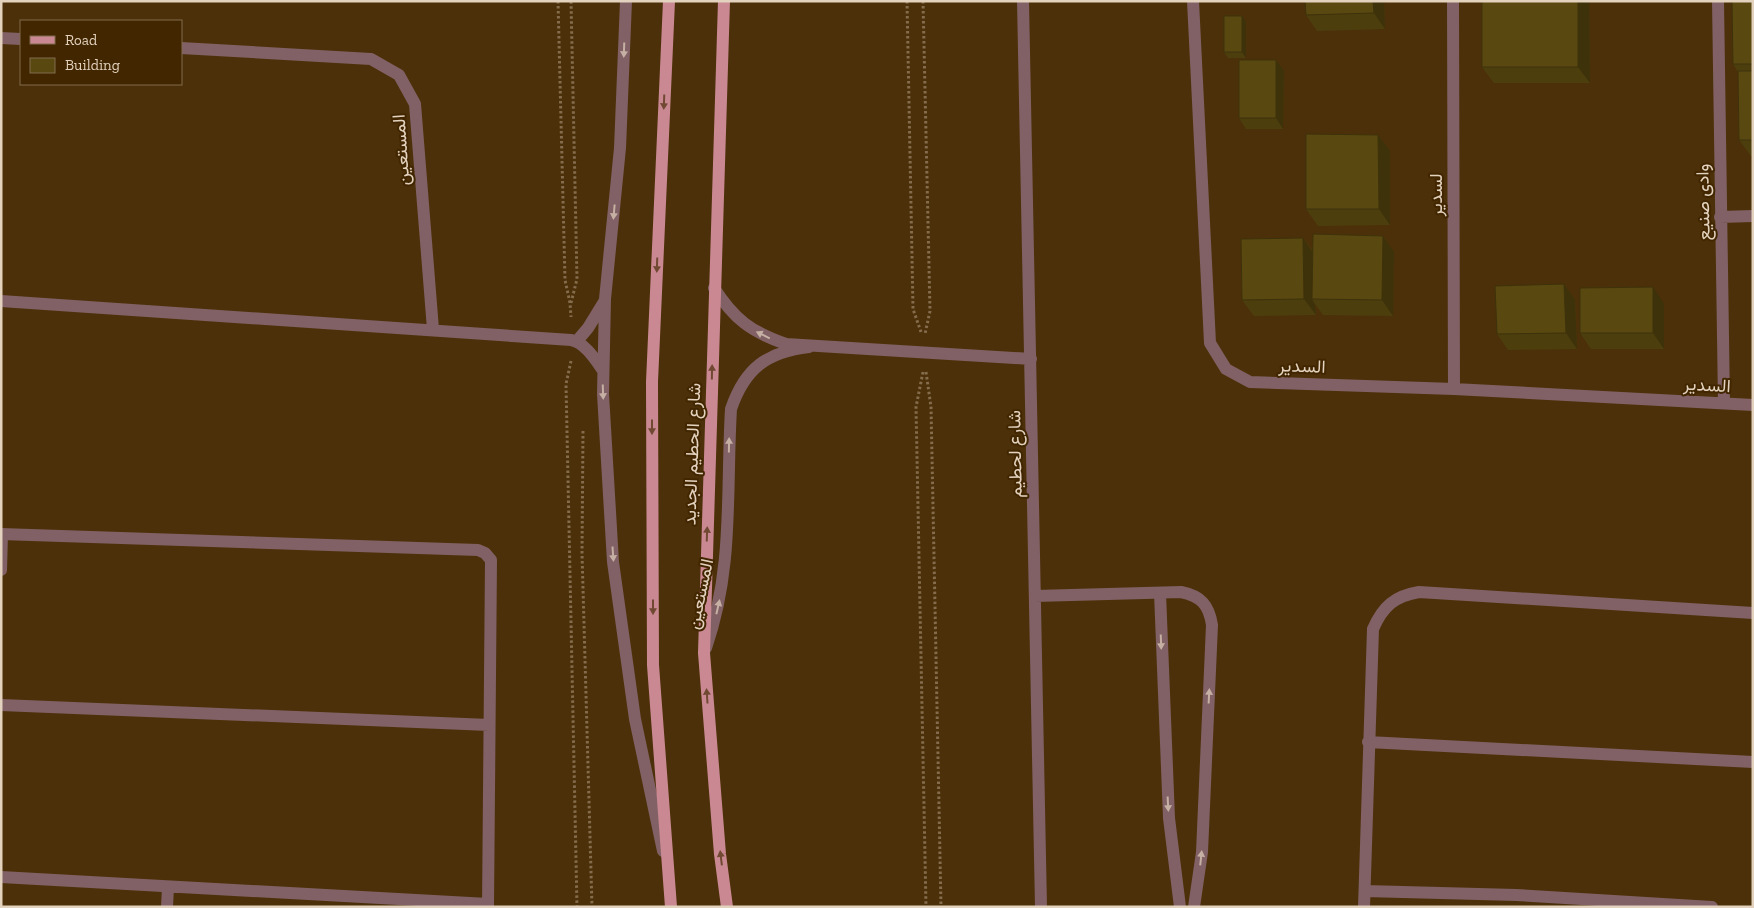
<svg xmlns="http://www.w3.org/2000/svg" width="1754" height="908" viewBox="0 0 1754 908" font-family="'Zilla Slab',Vazirmatn,serif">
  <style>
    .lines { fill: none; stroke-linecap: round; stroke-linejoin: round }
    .path { stroke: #846c4c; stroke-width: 3; stroke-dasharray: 2.5 2.5; stroke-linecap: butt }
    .minor { stroke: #816165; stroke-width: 12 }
    .major { stroke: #ca8992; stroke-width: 12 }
    .wall { fill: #4d3e0e }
    .shaded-wall { fill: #3e320b }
    .building { fill: #594810; stroke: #3e320b }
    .oneway { fill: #c6b0a3 }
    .oneway2 { fill: #714933 }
    .labels { text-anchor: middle; stroke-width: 4; stroke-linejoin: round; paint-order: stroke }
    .street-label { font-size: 18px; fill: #e3d2be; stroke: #412600 }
  </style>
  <rect width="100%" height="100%" fill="#4c3009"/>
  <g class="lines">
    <path class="path" d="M558 1 565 280 570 303 571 317
      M907 1 913 309 921 332
      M923 1 930 311 925 334
      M571 303 577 279 571 1
      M571 361 566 384 577 907
      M923 372 916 407 926 907
      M926 372 931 407 941 907
      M583 431 582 553 592 907"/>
    <path class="minor" d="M626 1 620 148 605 299 603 394 613 562 635 719 663 851
      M1023 1 1041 907
      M1193 1 1210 343 1226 369 1250 382 1454 389 1753 405
      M1453 1 1454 389
      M1718 1 1724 403
      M1 38 21 39
      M181 48 371 59 399 75 415 104 433 329
      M1720 217 1753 216
      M714 288C734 319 751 332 786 344L1031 359
      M1 301 571 340C584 342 595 359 602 369
      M577 341 588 328 604 302
      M1 534 478 550 485 553 491 560 488 907
      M1 570 2 534
      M1160 593 1169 818 1180 907
      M1035 596 1181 592C1201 596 1209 605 1212 625L1202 852 1194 907
      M706 648C734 567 726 493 731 409 745 368 767 352 809 347
      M1 705 489 725
      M1368 742 1753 762
      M1 877 488 904
      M1365 891 1516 895 1712 907
      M167 907 168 887
      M1364 907 1373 629C1383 606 1395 596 1419 592L1753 613"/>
    <path class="major" d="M669 1 652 382 653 665 671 907
      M724 1 704 653 720 854 727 907"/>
  </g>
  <path class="wall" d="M1384 1 1385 29 1317 31 1306 15Z
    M1482 1H1589L1590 83H1494L1482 67Z
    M1753 1V156H1751L1739 140 1738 72 1733 64Z
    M1242 16 1246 22V58H1228L1224 52Z
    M1276 60 1284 71 1283 129H1246L1239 118Z
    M1378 135 1390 151V225L1318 226 1306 209Z
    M1383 236 1394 252 1393 316 1323 315 1315 304 1316 315 1254 316 1242 300 1303 238 1313 251Z
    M1564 284 1575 300 1577 349 1508 350 1497 334Z
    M1664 304V349H1591L1580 333Z"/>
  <path class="shaded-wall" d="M1373 1H1384L1385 29 1374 13Z
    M1578 1H1589L1590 83 1578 67Z
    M1242 16 1246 22V58L1242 52Z
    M1276 60 1284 71 1283 129 1276 118Z
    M1378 135 1390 151V225L1379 209Z
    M1383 236 1394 252 1393 316 1382 300Z
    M1303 238 1314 254 1312 299 1315 304 1316 315 1304 299Z
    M1564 284 1575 300 1577 349 1566 333Z
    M1653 287 1664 304V349L1653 333Z"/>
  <path class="building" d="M1305 1H1373L1374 13 1306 15Z
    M1482 1H1578V67H1482Z
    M1732 1H1753V64H1733Z
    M1224 16H1242V52H1224Z
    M1239 60H1276V118H1239Z
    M1738 71H1753V140H1739Z
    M1306 134 1378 135 1379 209H1306Z
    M1313 234 1383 236 1382 300 1312 299Z
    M1303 238 1304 299 1242 300 1241 239Z
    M1564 284 1566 333 1497 334 1495 286Z
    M1653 287V333H1580V288Z"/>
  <defs><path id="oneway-solid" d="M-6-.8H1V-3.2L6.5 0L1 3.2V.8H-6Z" transform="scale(1.25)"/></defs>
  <g class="oneway">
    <use href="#oneway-solid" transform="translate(624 50) rotate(92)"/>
    <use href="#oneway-solid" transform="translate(614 212) rotate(95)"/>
    <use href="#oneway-solid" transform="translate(763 335) rotate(-154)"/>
    <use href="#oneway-solid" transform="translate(603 392) rotate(88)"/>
    <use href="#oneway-solid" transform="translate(729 445) rotate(-89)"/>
    <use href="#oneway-solid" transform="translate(613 554) rotate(86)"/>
    <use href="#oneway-solid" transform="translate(718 607) rotate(-77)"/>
    <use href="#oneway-solid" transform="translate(1161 642) rotate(88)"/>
    <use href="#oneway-solid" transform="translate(1209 696) rotate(-87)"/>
    <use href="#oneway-solid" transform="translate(1168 804) rotate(87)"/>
    <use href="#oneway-solid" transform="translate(1201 858) rotate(-84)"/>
  </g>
  <g class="oneway2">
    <use href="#oneway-solid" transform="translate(664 102) rotate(92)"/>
    <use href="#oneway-solid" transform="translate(657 265) rotate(92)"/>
    <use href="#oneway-solid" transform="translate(712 372) rotate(-89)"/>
    <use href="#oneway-solid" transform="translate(652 427) rotate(90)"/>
    <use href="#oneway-solid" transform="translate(707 534) rotate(-88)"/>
    <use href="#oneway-solid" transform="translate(653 607) rotate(90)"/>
    <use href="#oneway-solid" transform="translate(707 696) rotate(-94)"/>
    <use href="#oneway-solid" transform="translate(721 858) rotate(-97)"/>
  </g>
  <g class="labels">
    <g class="street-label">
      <text transform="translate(401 150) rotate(-94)" y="6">المستعين</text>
      <text transform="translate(1436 195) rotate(-90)" y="6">لسدير</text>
      <text transform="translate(1703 202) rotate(-91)" y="6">وادى صنيع</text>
      <text transform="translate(1302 366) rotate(2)" y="6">السدير</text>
      <text transform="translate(1707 385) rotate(3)" y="6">السدير</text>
      <text transform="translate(692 454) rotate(-88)" y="6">شارع الحطيم الجديد</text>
      <text transform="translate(1015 454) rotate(-91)" y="6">شارع لحطيم</text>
      <text transform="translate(700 594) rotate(-78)" y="6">المستعين</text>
    </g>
  </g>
  <rect width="1754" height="908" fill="none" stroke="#e3d2be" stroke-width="5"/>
  <rect x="20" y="20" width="162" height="65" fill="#412600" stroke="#826b4c"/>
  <rect x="30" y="36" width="25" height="8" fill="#ca8992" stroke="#826b4c"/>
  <text x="65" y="45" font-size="15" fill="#e3d2be">Road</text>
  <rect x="30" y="58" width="25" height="15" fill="#594810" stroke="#826b4c"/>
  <text x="65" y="70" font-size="15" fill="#e3d2be">Building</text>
</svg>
